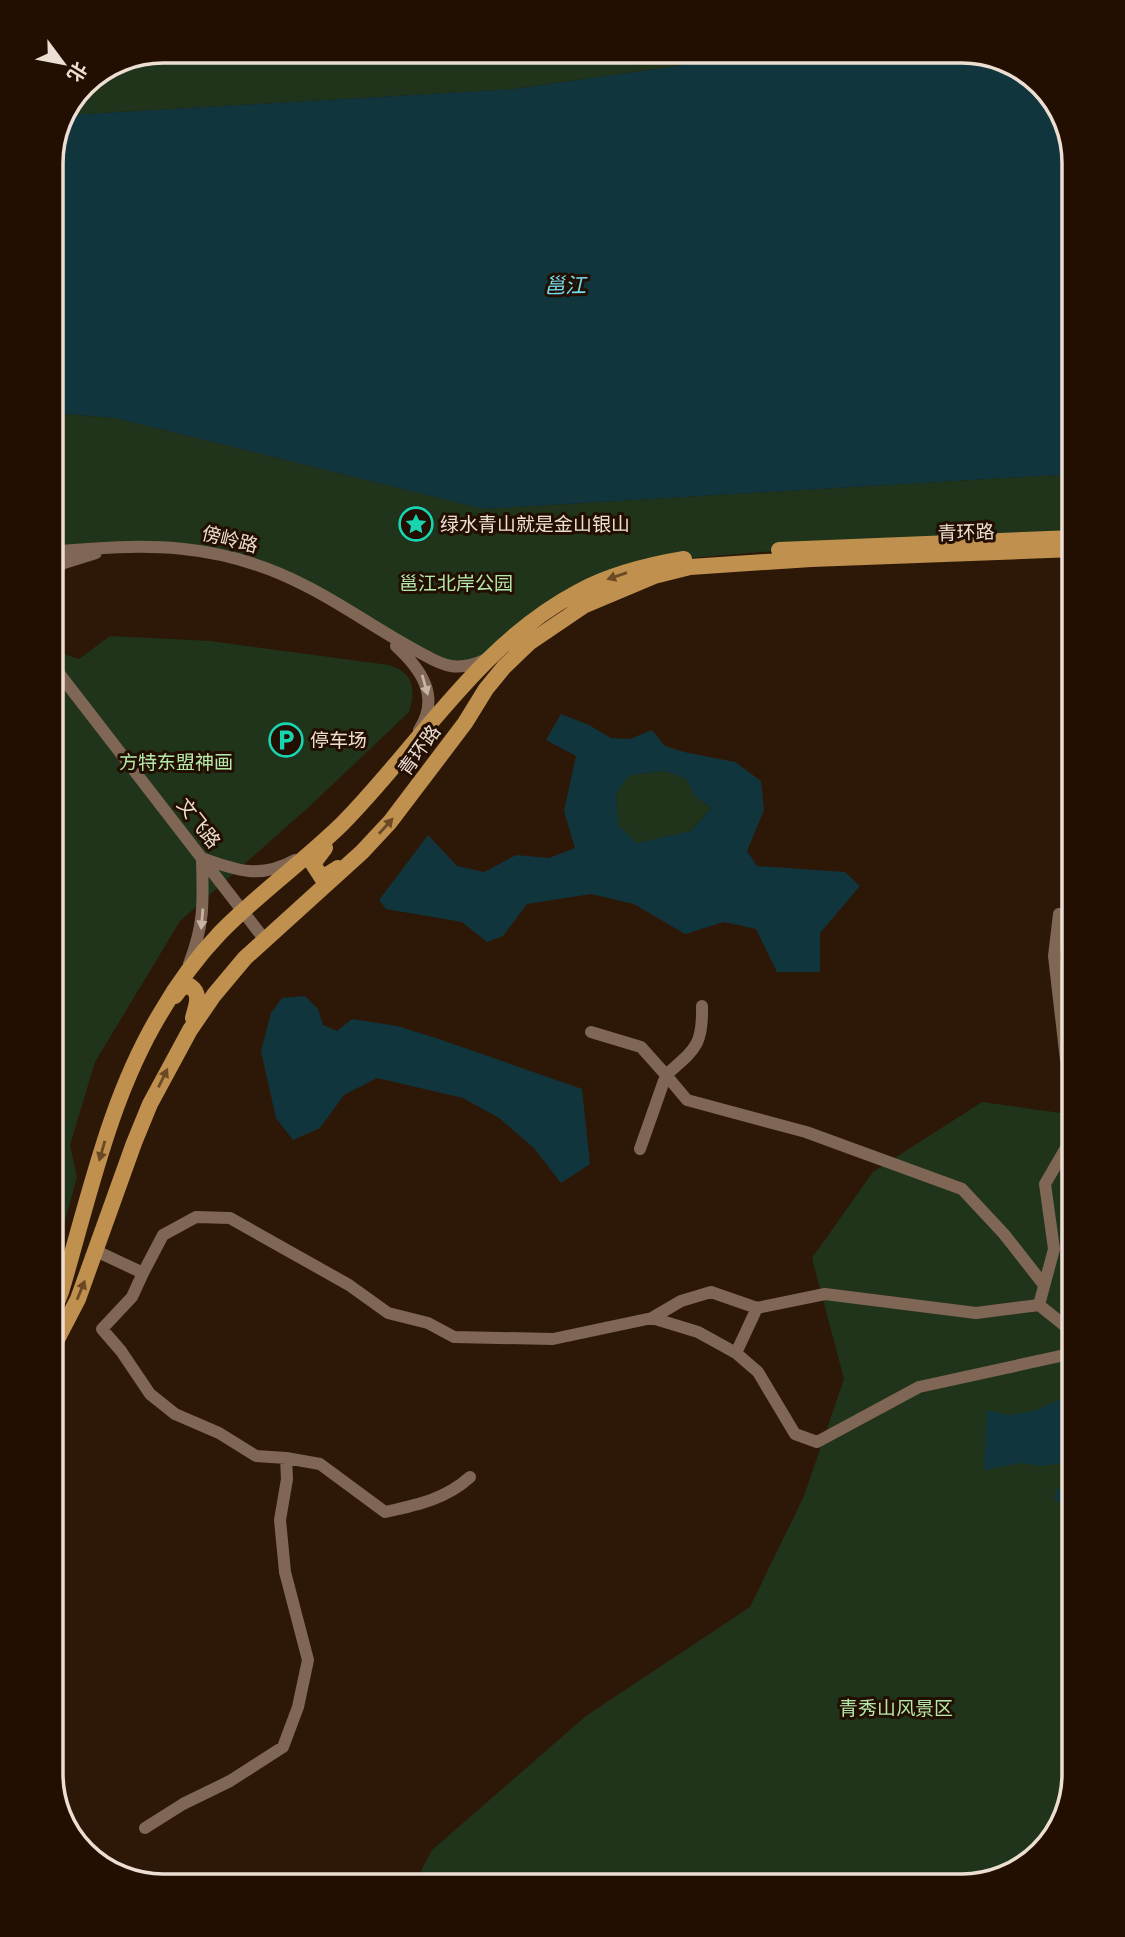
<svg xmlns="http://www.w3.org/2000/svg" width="1125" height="1937" viewBox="0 0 1125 1937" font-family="'Nunito Sans','Noto Sans SC',sans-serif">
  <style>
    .green { fill: #1f341a }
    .water { fill: #11353c; fill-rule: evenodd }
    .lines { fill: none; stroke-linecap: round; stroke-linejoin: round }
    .minor { stroke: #806654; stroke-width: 12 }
    .major { stroke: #c0904f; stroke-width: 16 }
    .oneway { fill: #6a4924 }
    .oneway2 { fill: #c7b4a7 }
    .labels { text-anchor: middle; stroke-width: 6; stroke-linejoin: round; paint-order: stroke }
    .poi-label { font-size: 19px; fill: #edded4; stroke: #230f01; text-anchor: start }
    .street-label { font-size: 19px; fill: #edded4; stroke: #230f01 }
    .park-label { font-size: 19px; fill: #b5e9aa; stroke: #230f01 }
    .water-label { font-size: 21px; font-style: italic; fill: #75dbf0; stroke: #230f01 }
    .rim { fill: none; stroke: #edded4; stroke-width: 3.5 }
  </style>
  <rect width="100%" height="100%" fill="#2d1808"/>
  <path class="green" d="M163 51H782L513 89 69 115 84 83Z
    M51 413 115 418 483 509 1074 474V538L810 548 691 558 609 578 492 657 459 667 305 585 190 549 51 552Z
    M110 636 210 641 389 665C414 673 416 689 409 712L311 805 180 921 95 1062 70 1145 77 1177 57 1250 51 1265V650L79 659Z
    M665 771 686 779 694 795 711 808 691 831 637 843 617 825 616 793 629 775Z
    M982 1102 1074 1115V1774L1056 1836 1011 1875 962 1886H413L432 1850 586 1716 750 1607 804 1496 844 1379 812 1258 873 1172Z"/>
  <path class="water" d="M782 51H970L1025 70 1063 114 1074 163V474L483 509 115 418 51 413V156L69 115 513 89Z
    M561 714 589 725 611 738 630 739 652 730 665 746 684 752 735 762 761 781 764 810 747 851 757 866 845 872 860 886 820 933V972H777L756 929 724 922 685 934 634 904 591 894 527 904 503 936 487 942 462 922 386 909 379 900 428 835 457 866 484 872 516 855 549 858 575 848 564 811 576 756 546 740ZM665 771 686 779 694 795 711 808 691 831 637 843 618 825 616 793 630 775Z
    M305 996 318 1009 323 1025 337 1031 352 1019 397 1026 436 1038 582 1089 590 1164 561 1183 534 1148 499 1118 463 1098 377 1078 344 1095 320 1128 293 1140 276 1118 261 1051 271 1013 282 998Z
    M1074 1393V1456L1071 1462 1042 1466 1020 1463 984 1470 987 1410 1008 1415 1034 1411Z
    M1074 1482V1513L1054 1499 1057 1489 1069 1488Z"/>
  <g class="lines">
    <path class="minor" d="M51 552C145 543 220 541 306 586 344 605 379 631 417 651 427 656 438 664 451 666 463 668 476 664 487 659
      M51 571 64 563 96 553
      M396 646C421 669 441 697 419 730
      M51 663 265 940
      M202 858C237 871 261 879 295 860
      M1059 914 1054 956 1066 1060 1074 1077
      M189 964C205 923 203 901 202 859
      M591 1032 641 1047 666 1075C695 1049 703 1046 702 1006
      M640 1149 666 1075 687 1100 806 1132 962 1189 1004 1234 1044 1285
      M96 1251 143 1273 132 1297 102 1329 121 1351 150 1394 175 1414 219 1433 256 1456 286 1458 320 1464 385 1512C417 1505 446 1499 470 1477
      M143 1273 163 1235 196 1217 230 1218 349 1285 388 1313 428 1323 454 1337 553 1339 652 1318 698 1332 736 1353 758 1372 795 1434 817 1442 919 1387 1074 1353
      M1039 1305 1054 1249 1045 1184 1074 1134
      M652 1318 681 1301 711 1292 757 1308 825 1294 976 1313 1039 1305 1074 1333
      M736 1353 757 1308
      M145 1828 183 1804 230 1781 283 1747 298 1707 308 1660 285 1572 280 1520 287 1479 286 1458"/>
    <path class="major" d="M779 550 1074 538
      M325 848 313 864 322 878 338 868
      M175 996 181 988 190 986C202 994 196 1006 193 1018
      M51 1318 61 1292C89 1198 109 1099 160 1014 176 986 197 957 220 933 258 894 303 862 342 824 419 746 479 644 578 592 611 574 648 565 684 559
      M51 1351 78 1299 134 1143 150 1104 190 1030 214 995 245 958 362 852 390 822 465 723 486 689 504 667 529 643 585 605 654 576 690 567 811 559 1074 549"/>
  </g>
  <defs><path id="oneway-solid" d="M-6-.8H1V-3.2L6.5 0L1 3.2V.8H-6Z" transform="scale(1.75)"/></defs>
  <g class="oneway">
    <use href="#oneway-solid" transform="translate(617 576) rotate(161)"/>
    <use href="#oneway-solid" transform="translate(386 826) rotate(-48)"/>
    <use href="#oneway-solid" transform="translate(163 1078) rotate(-64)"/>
    <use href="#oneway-solid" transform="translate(102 1151) rotate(106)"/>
    <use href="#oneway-solid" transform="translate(81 1290) rotate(-68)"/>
  </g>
  <g class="oneway2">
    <use href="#oneway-solid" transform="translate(425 685) rotate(74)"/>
    <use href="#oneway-solid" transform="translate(202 919) rotate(95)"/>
  </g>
  <defs>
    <symbol id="sight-ring" viewBox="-11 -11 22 22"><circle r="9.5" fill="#230f01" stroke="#18d5b2" stroke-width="1.5"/><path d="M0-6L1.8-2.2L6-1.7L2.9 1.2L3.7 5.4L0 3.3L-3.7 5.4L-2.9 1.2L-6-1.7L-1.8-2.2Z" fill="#18d5b2"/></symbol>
    <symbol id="parking-ring" viewBox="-11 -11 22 22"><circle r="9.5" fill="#230f01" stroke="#18d5b2" stroke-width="1.5"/><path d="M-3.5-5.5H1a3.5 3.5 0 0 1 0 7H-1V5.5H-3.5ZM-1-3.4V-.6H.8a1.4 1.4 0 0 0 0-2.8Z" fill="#18d5b2"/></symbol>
  </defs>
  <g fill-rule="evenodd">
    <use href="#sight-ring" x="397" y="505" width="38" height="38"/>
    <use href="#parking-ring" x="267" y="721" width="38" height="38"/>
  </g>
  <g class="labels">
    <g class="poi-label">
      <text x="440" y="531">绿水青山就是金山银山</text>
      <text x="310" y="747">停车场</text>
    </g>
    <g class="street-label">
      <text transform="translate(966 532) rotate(-2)" y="7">青环路</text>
      <text transform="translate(230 539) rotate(14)" y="7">傍岭路</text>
      <text transform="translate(419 750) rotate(-54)" y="7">青环路</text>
      <text transform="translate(199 823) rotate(52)" y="7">文飞路</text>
    </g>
    <g class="park-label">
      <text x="456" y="590">邕江北岸公园</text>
      <text x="176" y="769">方特东盟神画</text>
      <text x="896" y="1715">青秀山风景区</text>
    </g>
    <g class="water-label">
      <text transform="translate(565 286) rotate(-1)" y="7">邕江</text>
    </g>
  </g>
  <path d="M0 0H1125V1937H0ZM163 63H962A100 100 0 0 1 1062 163V1774A100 100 0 0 1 962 1874H163A100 100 0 0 1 63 1774V163A100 100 0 0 1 163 63Z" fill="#230f01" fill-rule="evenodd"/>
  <path class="rim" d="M163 63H962A100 100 0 0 1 1062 163V1774A100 100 0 0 1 962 1874H163A100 100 0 0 1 63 1774V163A100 100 0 0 1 163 63Z"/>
  <g transform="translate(63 63) rotate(122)" stroke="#230f01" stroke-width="5" paint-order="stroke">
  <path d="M0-5L12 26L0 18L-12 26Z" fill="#edded4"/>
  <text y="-10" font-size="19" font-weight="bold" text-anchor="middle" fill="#edded4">北</text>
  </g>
</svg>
